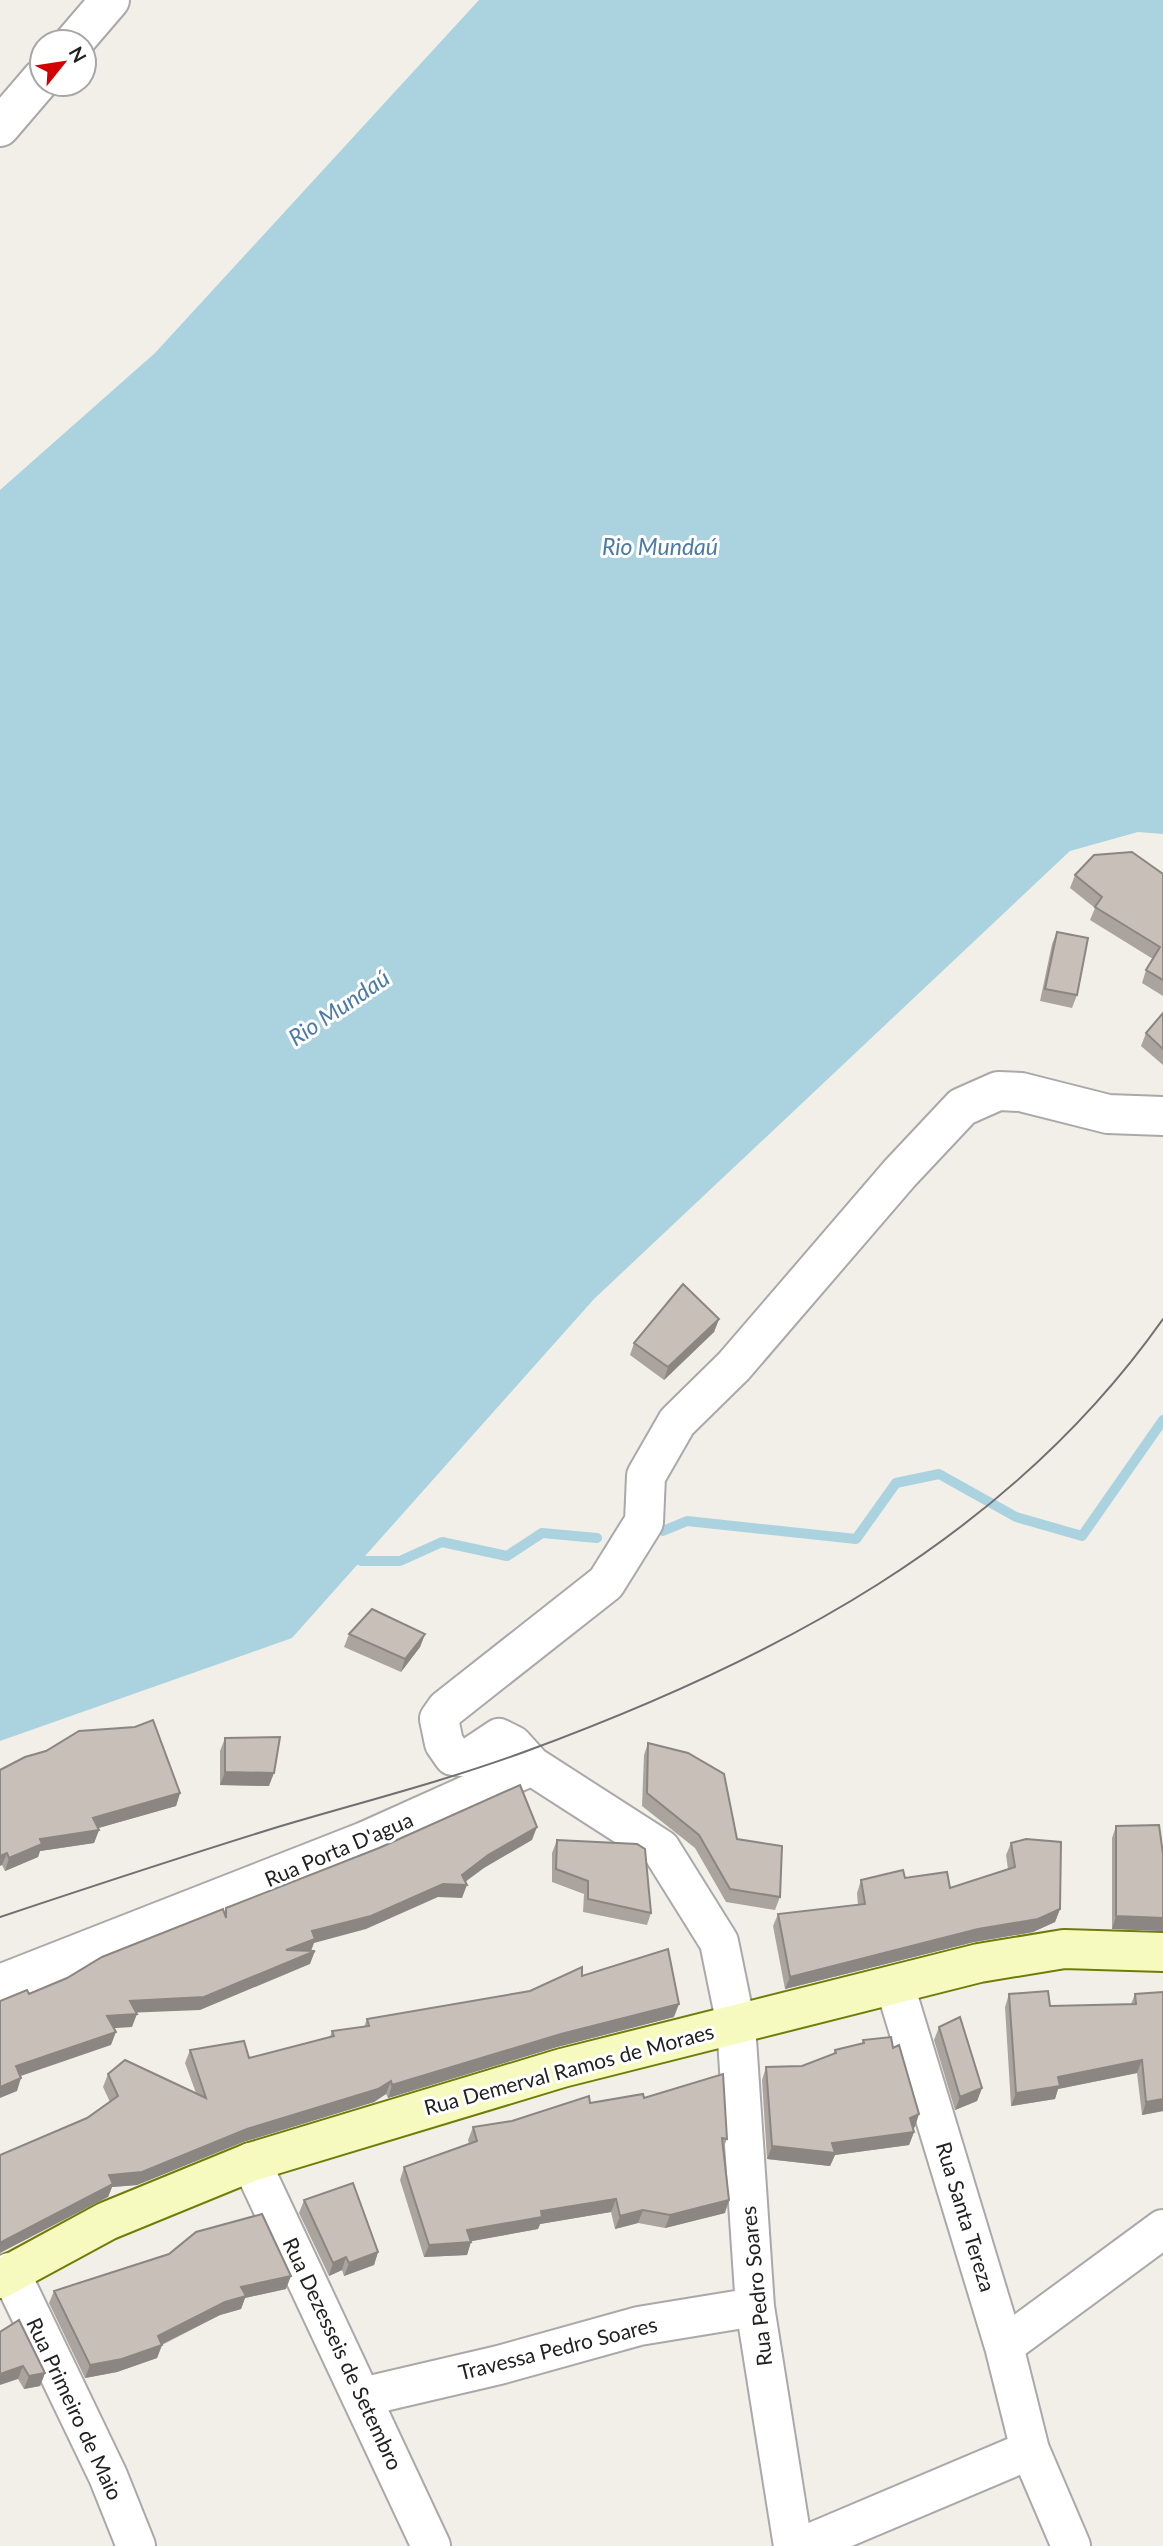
<svg xmlns="http://www.w3.org/2000/svg" width="1163" height="2546" viewBox="0 0 1163 2546" font-family="Lato,sans-serif">
  <style>
    .water { fill: #aad3df }
    .lines { fill: none; stroke-linecap: round; stroke-linejoin: round }
    .stream { stroke: #aad3df; stroke-width: 10 }
    .street-casing { stroke: #a9a9a9; stroke-width: 42 }
    .secondary-casing { stroke: #707d05; stroke-width: 42 }
    .street { stroke: #fff; stroke-width: 38 }
    .secondary { stroke: #f7fabf; stroke-width: 38 }
    .tram { stroke: #707070; stroke-width: 2 }
    .wall { fill: #aba49e }
    .shaded-wall { fill: #8b8681 }
    .building { fill: #c7bfb8; stroke: #8b8681; stroke-width: 2 }
    .labels { text-anchor: middle; stroke-width: 6; stroke-linejoin: round; paint-order: stroke }
    .street-label { font-size: 21px; fill: #222; stroke: #fff }
    .water-label { font-size: 23px; font-style: italic; fill: #4a7aab; stroke: #fff }
  </style>
  <rect width="100%" height="100%" fill="#f2efe9"/>
  <path class="water" d="M479 0H1163V834L1138 832 1070 851 594 1299 292 1638 0 1741V490L155 353Z"/>
  <g class="lines">
    <path class="stream" d="M663 1531 687 1521 856 1539 896 1483 939 1474 1016 1517 1082 1536 1163 1420
      M361 1561H400L442 1542 507 1556 542 1533 597 1538"/>
    <defs>
      <path id="street" d="M74 42 110 0
        M0 127 42 78
        M532 1766 513 1745 499 1738 469 1758 453 1756 444 1743 439 1719 446 1709 606 1583 644 1522 646 1476 677 1422 734 1366 900 1173 962 1107 998 1091 1021 1092 1108 1114 1163 1116
        M0 1984 365 1841 532 1766 661 1849 719 1942 736 2025 755 2307 793 2546
        M895 1986 1004 2346 1030 2450 1071 2546
        M251 2162 431 2546
        M10 2272 108 2476 136 2546
        M1004 2346 1163 2229
        M362 2397 499 2365 639 2326 755 2307
        M803 2546 1030 2450"/>
      <path id="secondary" d="M0 2279 107 2221 251 2162 562 2068 979 1963 1064 1949 1163 1952"/>
    </defs>
    <use href="#street" class="street-casing"/>
    <use href="#secondary" class="secondary-casing"/>
    <use href="#street" class="street"/>
    <use href="#secondary" class="secondary"/>
    <path class="tram" d="M0 1917C93 1886 187 1855 281 1826 362 1802 445 1781 524 1752 772 1661 1007 1540 1163 1319"/>
  </g>
  <path class="wall" d="M1163 874V996L1142 983 1146 970 1153 959 1090 920 1095 908 1070 888 1075 875Z
    M1057 932 1077 995 1072 1008 1040 1001 1052 944Z
    M1163 1013V1065L1141 1046 1146 1033Z
    M719 1319 714 1332 664 1380 630 1355 634 1343Z
    M349 1634H425L420 1647 401 1672 344 1647Z
    M225 1738 269 1786 220 1785V1751Z
    M648 1743 737 1839 780 1897 775 1910 726 1902 695 1848 642 1806 644 1755Z
    M0 1770 180 1793 176 1806 98 1828 99 1830 94 1843 40 1851 38 1857 5 1871 2 1865Z
    M1116 1826 1163 1854V1931L1112 1929V1838Z
    M557 1840 651 1913 647 1925 583 1912 584 1894 552 1882V1853Z
    M1011 1843 1060 1909 1055 1922 1033 1932 974 1942 785 1989 773 1926 778 1914 858 1905 857 1893 861 1880 905 1878 950 1888 1008 1869 1006 1855Z
    M582 1976 674 2017 557 2047 388 2098 386 2094 374 2102 243 2142 137 2185 112 2187 108 2197 87 2118 110 2102 103 2087 108 2074 196 2093 185 2063 190 2050 249 2058 330 2037 332 2031 364 2027 367 2019 530 1991Z
    M1009 1994 1050 2006 1131 2004 1135 1994 1163 2111 1142 2115 1137 2073 1058 2089 1055 2099 1011 2106 1005 2007Z
    M939 2027 982 2088 977 2101 955 2110 934 2040Z
    M863 2040 915 2127 913 2128 914 2132 909 2145 835 2155 830 2166 767 2159 762 2080 766 2067 802 2066 833 2054 835 2050 862 2044Z
    M644 2098 727 2139 723 2149 725 2213 665 2228 638 2223 615 2229 611 2212 540 2224 538 2229 471 2241 467 2255 424 2257 400 2180 404 2167 469 2144 468 2140 473 2127 512 2121 590 2103Z
    M304 2200 378 2252 374 2265 344 2276 342 2270 329 2276 299 2213Z
    M286 2289 245 2298 241 2309 220 2315 162 2345 157 2358 117 2372 85 2378 49 2303 54 2291Z
    M0 2332 45 2373 40 2386 24 2389 18 2379Z"/>
  <path class="shaded-wall" d="M719 1319 714 1332 664 1380 668 1367Z
    M425 1634 420 1647 401 1672 405 1659Z
    M225 1772 274 1773 269 1786 220 1785Z
    M180 1793 176 1806 88 1831 93 1818Z
    M537 1827 532 1840 484 1868 461 1885H467L462 1898 438 1897 366 1929 314 1943 311 1951 286 1950 312 1931 443 1884 462 1875 488 1855Z
    M99 1830 94 1843 40 1851 38 1857 5 1871 9 1858 40 1839Z
    M7 1853 2 1865 0 1866V1856Z
    M1060 1909 1055 1922 1033 1932 974 1942 785 1989 790 1977Z
    M1116 1916 1163 1918V1931L1112 1929Z
    M315 1951 310 1964 200 2010 125 2013 130 2001Z
    M679 2004 674 2017 557 2047 388 2098 392 2085 561 2034Z
    M137 2014 132 2027 102 2029 107 2016Z
    M116 2032 111 2045 12 2079 16 2066Z
    M1142 2060 1137 2073 1058 2089 1055 2099 1011 2106 1016 2093 1058 2077Z
    M21 2078 17 2091 0 2098V2087Z
    M391 2081 386 2094 374 2102 243 2142 137 2185 112 2187 108 2197 0 2253V2243L5 2240 109 2175Z
    M982 2088 977 2101 955 2110 960 2097Z
    M1163 2099V2111L1142 2115 1146 2102Z
    M919 2114 915 2127 906 2130 910 2118Z
    M914 2132 909 2145 835 2155 830 2166 767 2159 772 2146 832 2143Z
    M616 2199 611 2212 540 2224 538 2229 467 2242H471L467 2255 424 2257 429 2245 467 2230 541 2211Z
    M729 2200 725 2213 665 2228 670 2215Z
    M643 2210 638 2223 615 2229 620 2216Z
    M378 2252 374 2265 344 2276 349 2263Z
    M346 2257 342 2270 329 2276 333 2263Z
    M291 2276 286 2289 245 2298 241 2309 220 2315 158 2346 162 2345 157 2358 117 2372 85 2378 90 2365 158 2336 241 2287Z
    M23 2366 18 2379 0 2385V2374Z
    M45 2373 40 2386 24 2389 29 2376Z"/>
  <path class="building" d="M1132 852 1163 874V980L1146 970 1160 947 1095 907 1102 897 1075 875 1094 855Z
    M1057 932 1088 938 1077 995 1045 989Z
    M1163 1013V1049L1146 1033Z
    M683 1284 719 1319 668 1367 634 1343Z
    M372 1609 425 1634 405 1659 349 1634Z
    M153 1720 180 1793 93 1818 99 1830 40 1839 42 1844 9 1858 7 1853 0 1856V1770L25 1757 46 1751 79 1731 135 1727Z
    M280 1737 274 1773 225 1772V1738Z
    M648 1743 688 1753 724 1774 737 1839 782 1846 780 1897 730 1889 699 1835 647 1793Z
    M520 1785 537 1827 488 1855 462 1875 467 1885 443 1884 371 1916 312 1931 315 1939 286 1950 315 1951 204 1997 130 2001 137 2014 107 2016 116 2032 16 2066 21 2078 0 2087V2001L27 1990 29 1994 67 1978 102 1957 223 1909 226 1918V1908L379 1848Z
    M1159 1825 1163 1854V1918L1116 1916V1826Z
    M1026 1839 1061 1842 1060 1909 1038 1919 978 1929 790 1977 778 1914 865 1904 861 1880 903 1870 905 1878 947 1872 950 1888 1015 1867 1011 1843Z
    M557 1840 637 1844 645 1849 651 1913 588 1899V1881L556 1869Z
    M668 1949 679 2004 561 2034 392 2085 391 2081 378 2089 247 2129 142 2172 109 2175 113 2184 5 2240 0 2243V2155L87 2118 118 2096 108 2074 125 2060 206 2098 190 2050 244 2041 249 2058 334 2036 332 2031 369 2026 367 2019 530 1991 582 1967V1976Z
    M1048 1991 1050 2006 1136 2004 1135 1994 1163 1992V2099L1146 2102 1142 2060 1058 2077 1060 2086 1016 2093 1009 1994Z
    M960 2017 982 2088 960 2097 939 2027Z
    M891 2037 893 2048 899 2045 919 2114 910 2118 914 2132 832 2143 835 2153 772 2146 766 2067 802 2066 836 2053 835 2050 864 2043 863 2040Z
    M723 2074 727 2139 722 2138 729 2200 670 2215 643 2210 620 2216 616 2199 541 2211 542 2217 467 2230 471 2242 429 2245 404 2167 477 2141 473 2127 512 2121 589 2096 590 2103 643 2094 644 2098Z
    M353 2183 378 2252 349 2263 346 2257 333 2263 304 2200Z
    M262 2214 291 2276 241 2287 246 2296 225 2302 158 2336 162 2345 122 2359 90 2365 54 2291 169 2254 196 2232Z
    M19 2320 45 2373 29 2376 23 2366 0 2374V2332Z"/>
  <g class="labels">
    <g class="street-label">
      <text transform="translate(339 1850) rotate(-23)" y="7">Rua Porta D'agua</text>
      <text transform="translate(569 2070) rotate(-15)" y="7">Rua Demerval Ramos de Moraes</text>
      <text transform="translate(965 2217) rotate(73)" y="7">Rua Santa Tereza</text>
      <text transform="translate(757 2286) rotate(-96)" y="7">Rua Pedro Soares</text>
      <text transform="translate(558 2349) rotate(-14)" y="7">Travessa Pedro Soares</text>
      <text transform="translate(342 2354) rotate(65)" y="7">Rua Dezesseis de Setembro</text>
      <text transform="translate(74 2409) rotate(65)" y="7">Rua Primeiro de Maio</text>
    </g>
    <g class="water-label">
      <text x="660" y="555">Rio Mundaú</text>
      <text transform="translate(339 1008) rotate(-34)" y="8">Rio Mundaú</text>
    </g>
  </g>
  <g transform="translate(63 63) rotate(60)"><circle r="33" fill="#ffffff" stroke="#a7a7a7" stroke-width="2"/>
  <path d="M0-5L12 26L0 18L-12 26Z" fill="#d40000"/>
  <text y="-10" font-size="19" font-weight="bold" text-anchor="middle" fill="#222222">N</text>
  </g>
</svg>
